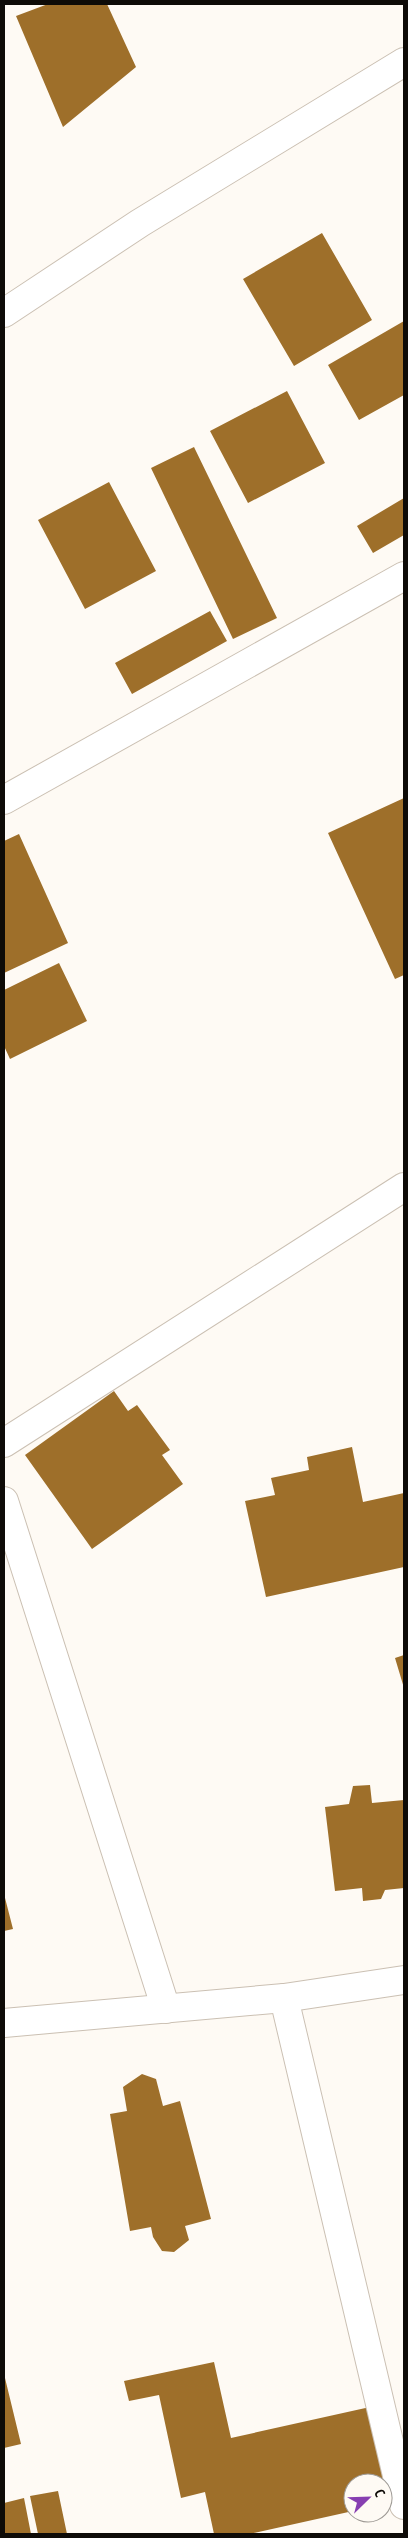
<svg xmlns="http://www.w3.org/2000/svg" width="408" height="2538" viewBox="0 0 408 2538" font-family="'PT Sans Narrow',sans-serif">
  <style>
    .building { fill: #9e6f2a }
    .lines { fill: none; stroke-linecap: round; stroke-linejoin: round }
    .minor-casing { stroke: #cbc0b3; stroke-width: 30 }
    .tertiary-casing { stroke: #cbc0b3; stroke-width: 30 }
    .minor { stroke: #fff; stroke-width: 28 }
    .tertiary { stroke: #fff; stroke-width: 28 }
  </style>
  <rect width="100%" height="100%" fill="#fefaf4"/>
  <path class="building" d="M48 4H107L136 67 63 127 16 16Z
    M322 233 372 320 294 366 243 279Z
    M404 321V395L359 420 328 365Z
    M287 391 325 463 248 503 210 431Z
    M194 447 277 618 233 639 151 468Z
    M109 482 156 571 85 609 38 520Z
    M404 498V535L373 553 357 526Z
    M210 611 227 641 132 694 115 663Z
    M404 798V975L395 979 328 833Z
    M19 834 68 943 4 973V841Z
    M59 963 87 1021 10 1059 4 1046V990Z
    M114 1391 128 1411 137 1405 170 1450 162 1455 183 1484 92 1549 25 1455Z
    M352 1447 363 1502 404 1493V1567L266 1597 245 1501 275 1495 271 1478 309 1470 307 1457Z
    M404 1655V1688L395 1658Z
    M370 1785 372 1803 404 1800V1888L385 1890 381 1899 363 1901 362 1888 335 1891 325 1807 349 1804 353 1786Z
    M4 1894 13 1929 4 1931Z
    M142 2074 156 2079 163 2106 180 2101 211 2219 185 2226 189 2240 174 2252 162 2251 153 2237 151 2227 130 2231 110 2114 127 2111 123 2087Z
    M214 2362 231 2438 370 2407 391 2503 383 2505V2483H353V2511L249 2534H214L205 2492 181 2498 159 2395 129 2401 124 2381Z
    M5 2378 21 2444 4 2448V2379Z
    M58 2491 67 2534H38L30 2496Z
    M24 2498 31 2534H4V2503Z"/>
  <g class="lines">
    <defs>
      <path id="minor" d="M4 313 140 223 404 62
        M4 800 404 576
        M4 1443 404 1187
        M4 1501 166 2009
        M284 1998 404 2505"/>
      <path id="tertiary" d="M4 2023 284 1998 404 1980"/>
    </defs>
    <use href="#minor" class="minor-casing"/>
    <use href="#tertiary" class="tertiary-casing"/>
    <use href="#minor" class="minor"/>
    <use href="#tertiary" class="tertiary"/>
  </g>
  <rect width="408" height="2538" fill="none" stroke="#0e0b07" stroke-width="10"/>
  <g transform="translate(368 2498) rotate(67)"><circle r="24" fill="#fefaf4" stroke="#9e9a95"/>
  <path d="M0-4L9 19L0 12L-9 19Z" fill="#873fb1"/>
  <text y="-8" font-size="14" font-weight="bold" text-anchor="middle" fill="#0e0b07">С</text>
  </g>
</svg>
